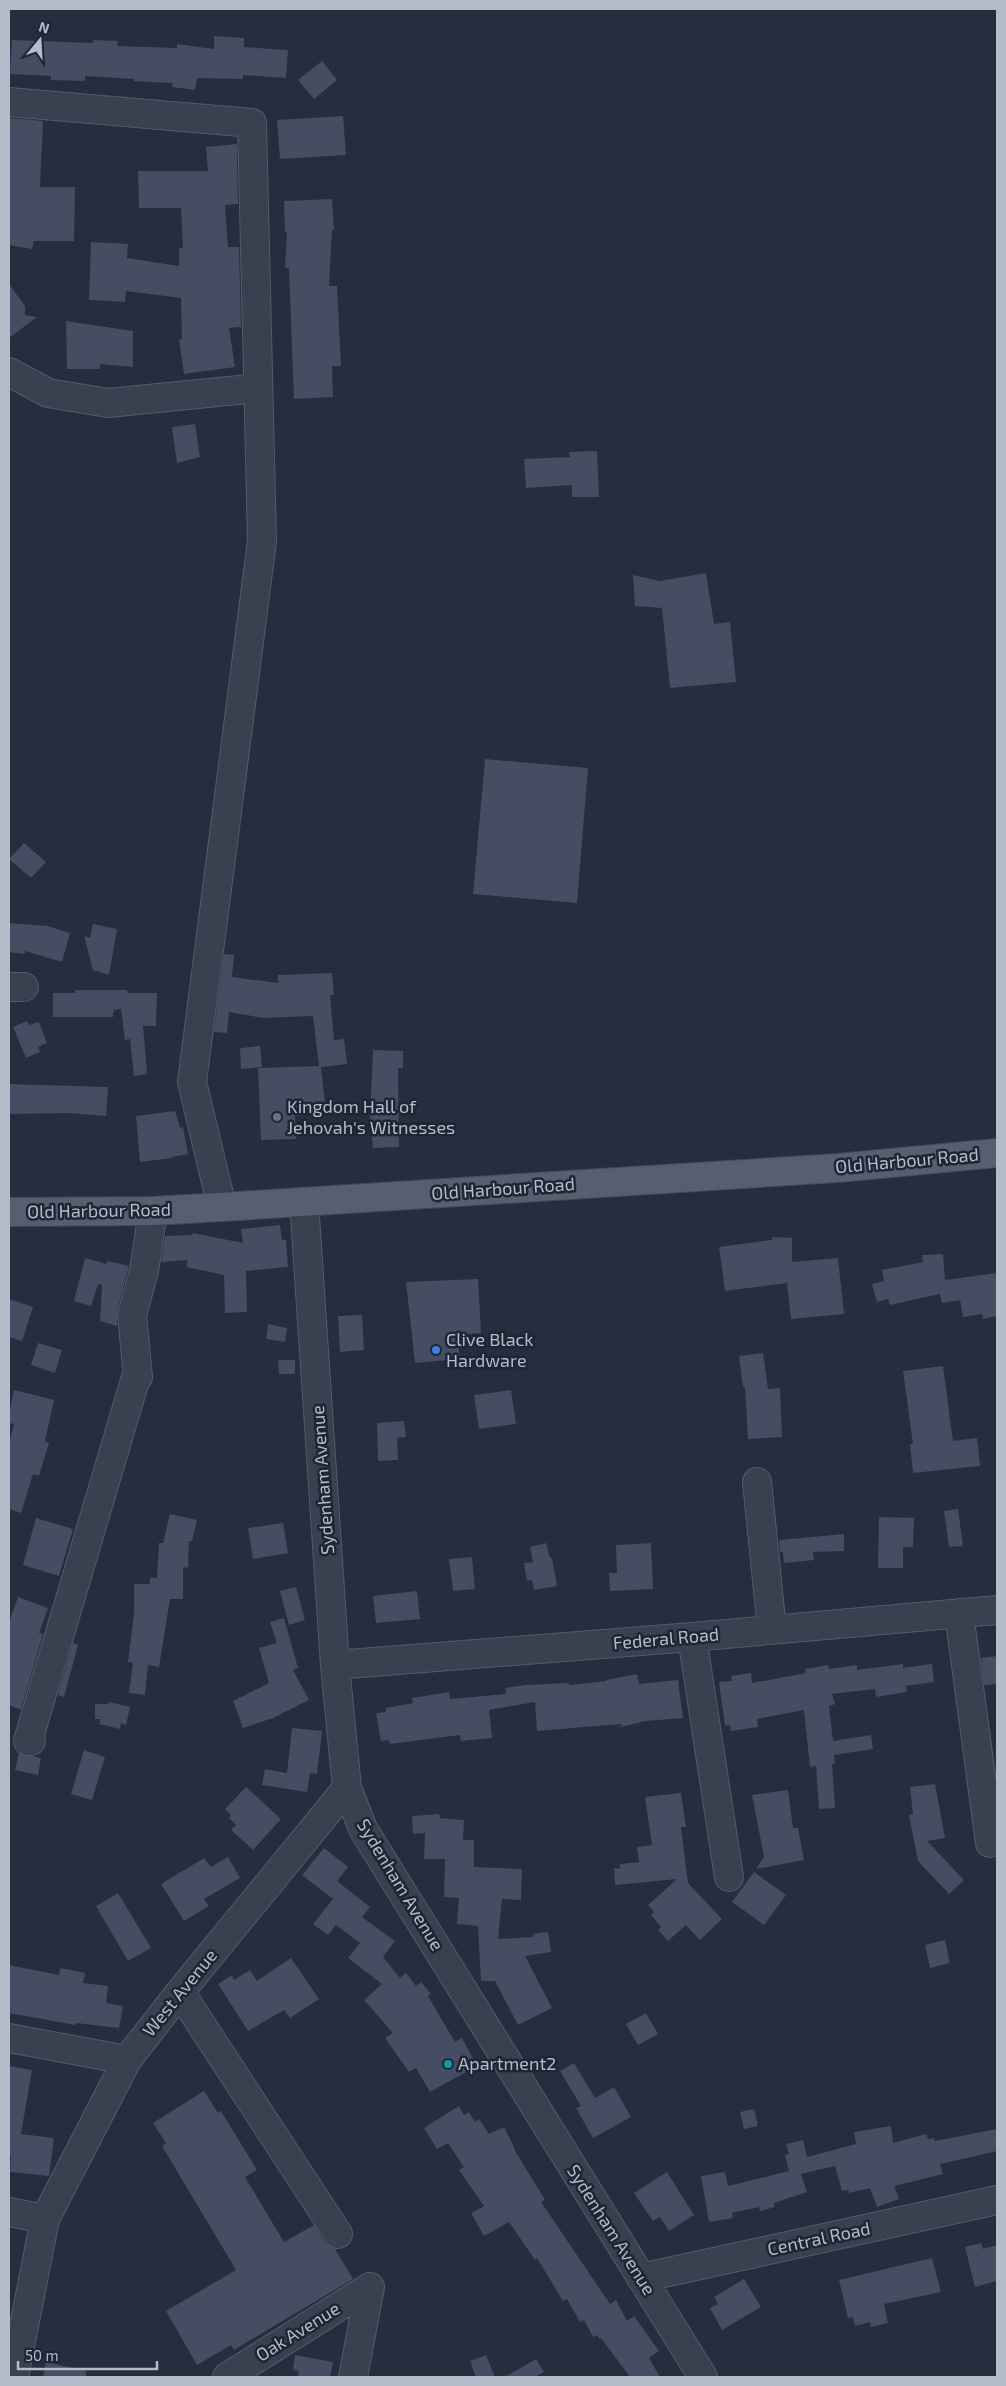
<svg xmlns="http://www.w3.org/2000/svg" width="1006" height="2386" viewBox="0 0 1006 2386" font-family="'Exo 2',sans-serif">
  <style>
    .building { fill: #444d61 }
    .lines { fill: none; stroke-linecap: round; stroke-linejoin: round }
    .minor-casing { stroke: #545b69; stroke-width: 30 }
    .major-casing { stroke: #424958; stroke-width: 30 }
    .minor { stroke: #39404f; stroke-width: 28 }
    .major { stroke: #575e6f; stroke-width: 28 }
    .worship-dot { fill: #6b7280; stroke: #1e2534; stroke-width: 2 }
    .shop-dot { fill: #3f7fe0; stroke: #1e2534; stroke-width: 2 }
    .culture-dot { fill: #0f9aa8; stroke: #1e2534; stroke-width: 2 }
    .labels { text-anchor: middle; stroke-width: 5; stroke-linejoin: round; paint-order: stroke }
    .poi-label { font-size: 18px; fill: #b5bbc9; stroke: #1e2534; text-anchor: start }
    .street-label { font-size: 18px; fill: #b5bbc9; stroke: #1e2534 }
  </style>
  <rect width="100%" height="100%" fill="#252d3f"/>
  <path class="building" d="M214 36 244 38V47L288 50 286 78 243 75V79L197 78 195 90 172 87 173 83 134 81V79L85 76V81L51 80V76L10 74 12 40 93 43V40L118 41 117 46 177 48V44L214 49Z
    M322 61 337 80 314 99 298 80Z
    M343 116 346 155 280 159 277 120Z
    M9 118 43 121 40 187H75L74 241H34L32 249 9 245Z
    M237 144 238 204 225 205 228 247H239L241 327 229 328 235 367 184 374 179 340 182 339 181 298 126 291 125 302 89 300 91 242 128 244 127 258 179 266V248H183L181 208H139L138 171H208L206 147Z
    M332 199 334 230H332L329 286H337L341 366H332L333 397 294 399 289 268H285L287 232H285L284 201Z
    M9 284 25 306V315L37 317 9 338Z
    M66 321 133 331V367L100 364V369H67Z
    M195 424 200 457 177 463 172 427Z
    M597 451 599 497H572V485L526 488 524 459 570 457 569 452Z
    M706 573 714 624 730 622 736 682 670 688 662 608 635 606 633 575 659 581Z
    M485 759 588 768 577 903 473 894Z
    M24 843 46 862 31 878 9 859Z
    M9 923 47 926 70 933 62 962 25 951 24 954 9 952Z
    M93 924 117 929 109 975 93 970 84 936 90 938Z
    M224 954 234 955 232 977 278 983V975L332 973 334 995H330L334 1040 344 1039 347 1064 321 1067 326 1113 295 1116 296 1139 261 1140 258 1068 319 1066 313 1016 263 1018 229 1012 227 1033 214 1032Z
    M75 990H127L128 993H157L156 1026H143L147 1074 134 1076 130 1039 125 1040 121 1009 114 1010V1007L113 1017H53V993H75Z
    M27 1021 29 1025 39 1022 47 1043 38 1047 40 1052 26 1058 13 1027Z
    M260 1046 262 1067 241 1069 240 1048Z
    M373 1050 403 1051V1068H398L399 1147 373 1148 370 1117Z
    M9 1084 108 1087 106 1116 69 1113 9 1114Z
    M175 1111 180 1128 183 1127 188 1154 172 1157V1158L140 1162 136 1116Z
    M280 1225 282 1240H286L288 1267 246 1271 247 1312 225 1313 224 1275 186 1267 188 1260 161 1262 165 1236 192 1235 193 1233 243 1243 241 1229Z
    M772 1237 792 1238V1262L838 1258 844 1314 791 1319 787 1283 725 1291 719 1247 772 1240Z
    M943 1254 945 1280 997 1273V1316L983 1319 982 1314 963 1317 960 1300 942 1303 940 1294 890 1305 888 1299 877 1302 872 1284 884 1281 882 1270 923 1262 922 1255Z
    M85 1258 106 1264 107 1261 129 1266 117 1311V1326L100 1321 102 1285 98 1284 91 1306 74 1301Z
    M478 1279 481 1333 457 1335 460 1359 415 1363 406 1282Z
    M9 1299 33 1307 22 1341 9 1337Z
    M362 1315 364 1350 340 1352 338 1316Z
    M268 1324 287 1328 285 1342 266 1339Z
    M38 1343 62 1350 55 1373 31 1365Z
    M763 1353 768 1389 780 1388 782 1437 748 1439 745 1387H743L739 1356Z
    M278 1360H295V1374H279Z
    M943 1366 953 1441 977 1438 980 1466 913 1473 910 1444H913L903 1371Z
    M14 1390 54 1400 45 1441 49 1443 39 1476 33 1474 21 1513 9 1509V1443L14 1424 9 1423V1414Z
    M511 1390 516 1424 479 1429 474 1395Z
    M404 1421 406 1437 397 1438 398 1460 378 1461 377 1423Z
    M958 1509 963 1546 949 1547 944 1511Z
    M170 1514 197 1520 192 1541H189L188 1568 183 1567V1599H170L159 1667 148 1665 145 1695 129 1693 133 1663 128 1662 134 1614V1584H150V1578H157L159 1543H163Z
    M879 1517 914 1518 913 1547H903V1568H878Z
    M36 1518 73 1529 59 1576 23 1565Z
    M283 1523 288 1553 253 1559 248 1528Z
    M844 1534V1551L813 1552 814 1560 784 1563 783 1552H780L779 1540Z
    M546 1543 550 1558H552L557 1586 534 1590 532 1580 527 1581 524 1563 533 1562 530 1547Z
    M651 1543 653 1589 610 1591 609 1573H617L616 1545Z
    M472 1557 475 1589 453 1591 449 1559Z
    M296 1587 305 1620 289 1625 280 1591Z
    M417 1591 420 1619 376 1623 373 1596Z
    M18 1597 48 1608 39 1633 43 1634 21 1710 9 1705V1622Z
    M284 1618 298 1668 293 1670 309 1700 273 1718 243 1728 233 1701 269 1683 259 1648 277 1643 270 1622Z
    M73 1643 78 1645 64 1697 58 1695Z
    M997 1656V1684L984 1685 981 1658Z
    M903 1664V1668L932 1664 934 1682 906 1686 907 1692 876 1697 875 1689 832 1694 835 1704 829 1706 833 1741 871 1735 873 1749 834 1755 835 1764H832L835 1808 819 1809 816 1766 810 1767 804 1710 757 1719 758 1727 731 1731 730 1725 725 1726 719 1682 732 1681 731 1676 751 1673 752 1683 806 1673 805 1669 828 1665 829 1669 857 1665V1670Z
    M637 1674 639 1684 678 1680 683 1718 646 1721 621 1727V1724L537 1731 535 1702 489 1710 492 1738 461 1741 460 1735 390 1744 389 1740 381 1741 376 1713 386 1712V1708L413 1703 412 1698 449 1692 450 1699 506 1694 505 1688 525 1685 569 1683V1685L606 1681V1680Z
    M109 1702 130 1707 126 1725 121 1723 120 1729 99 1724 101 1719H95V1704H108Z
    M292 1728 322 1731 317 1774 310 1773 307 1792 262 1785 265 1769 287 1773Z
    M84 1750 105 1757 92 1800 71 1794Z
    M19 1753 41 1758 38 1775 15 1770Z
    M935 1784 945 1838 927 1841 964 1880 949 1894 918 1861 909 1815 913 1814 910 1787Z
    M246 1787 281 1819 253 1850 231 1830 236 1825 229 1818 231 1815 225 1809Z
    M788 1790 793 1828H798L804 1860 756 1869 764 1857 752 1795Z
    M681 1793 686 1827H681L688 1883 722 1919 700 1940 686 1925 668 1941 658 1930 661 1927 651 1915 654 1912 648 1905 677 1879 615 1885 614 1868 620 1869V1864L639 1862 637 1847 652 1845 645 1797Z
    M439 1814 440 1818 464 1820 463 1840H474V1867L522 1869 521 1900 502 1899 498 1939 533 1937V1934L548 1932 551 1952 525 1956 552 2008 518 2025 495 1981H481L478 1926 457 1924 459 1898 444 1897 445 1859H424L425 1833 413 1834 412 1816Z
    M324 1848 348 1867 337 1881 370 1907 362 1917 395 1941 383 1957 400 1978 406 1973 416 1986 421 1982 431 1994 428 1996 455 2042 462 2038 477 2066 430 2092 416 2068 409 2072 385 2038 393 2033 364 2000 382 1984 348 1958 360 1943 336 1925 328 1935 313 1924 333 1899 302 1875Z
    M228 1857 240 1878 204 1899 209 1906 184 1921 161 1884 204 1858 211 1867Z
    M754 1872 786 1895 764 1925 732 1902Z
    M118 1893 151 1948 128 1961 96 1906Z
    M945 1940 950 1963 930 1968 925 1945Z
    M291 1958 319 1999 290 2018 284 2010 248 2031 218 1984 232 1975 234 1980 250 1970 257 1981Z
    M9 1965 59 1975 60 1968 85 1973 83 1983 108 1986 106 2003 123 2006 119 2028 76 2023 75 2025 9 2013Z
    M646 2013 658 2034 638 2045 626 2024Z
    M574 2063 595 2098 614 2087 631 2117 593 2138 576 2108 581 2106 560 2071Z
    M9 2066 32 2070 21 2134 54 2138 49 2176 10 2172 11 2156H9Z
    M204 2091 218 2113 221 2111 257 2170 245 2177 284 2242 314 2225 325 2243 335 2249 353 2279 234 2350 231 2345 197 2365 166 2311 236 2270 162 2146 166 2143 153 2123Z
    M459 2106 464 2115 469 2112 475 2122 479 2119 489 2134 504 2127 515 2149H514L545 2200 541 2202 610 2304 616 2300 627 2321 634 2316 659 2351 649 2358 660 2377H630L601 2338 599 2339 597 2335 593 2337 584 2320 580 2322 567 2299 563 2301 537 2258 535 2260 509 2222 484 2236 471 2213 484 2206 459 2170 464 2167 448 2143 437 2149 424 2128Z
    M754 2109 758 2126 744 2129 740 2112Z
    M891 2126 893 2143 926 2134 928 2139 934 2138 935 2141 997 2129V2151L940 2164 943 2174 894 2186 899 2199 877 2207 870 2188 849 2193 848 2190 842 2191 835 2166 801 2174 807 2192 774 2203 775 2207 760 2211 759 2207 732 2213 733 2218 709 2222 701 2176 725 2172 728 2186 789 2171 785 2155 789 2154 786 2144 803 2140 807 2157 856 2144 854 2132Z
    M667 2172 694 2215 669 2231 660 2217 653 2221 634 2193Z
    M981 2243 983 2249 997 2245V2281L975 2287 965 2247Z
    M932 2258 941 2292 884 2304 888 2323 871 2327 870 2322 855 2326 853 2317 848 2318 839 2280Z
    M744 2279 761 2307 722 2330 710 2308 718 2304 714 2297Z
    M295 2355 333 2362 330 2377H298L299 2371 293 2370Z
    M486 2355 495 2377H476L470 2361Z
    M536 2359 544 2372 535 2377H505Z
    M46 2362 86 2371V2377H43Z"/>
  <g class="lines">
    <defs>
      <path id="minor" d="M9 102 252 123 262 541 192 1082 222 1207
        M9 372 48 393 108 403 258 388
        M9 987H24
        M304 1202 335 1665 347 1788 363 1829 703 2377
        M757 1482 772 1630
        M959 1613 990 1843
        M692 1637 729 1877
        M335 1665 692 1637 997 1610
        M31 1741H28L136 1377H138L132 1315 144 1271 153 1211
        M180 1992 338 2234
        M9 2038 127 2060
        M9 2212 45 2219
        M641 2278 997 2200
        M14 2377 45 2219 127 2060 180 1992 347 1788
        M227 2377 370 2287
        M353 2377 370 2287"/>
      <path id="major" d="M9 1212 153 1211 222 1207 838 1168 997 1153"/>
    </defs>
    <use href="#minor" class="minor-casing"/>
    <use href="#major" class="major-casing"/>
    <use href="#minor" class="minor"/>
    <use href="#major" class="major"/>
  </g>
  <circle class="worship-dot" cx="277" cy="1117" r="5"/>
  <circle class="shop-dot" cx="436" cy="1350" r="5"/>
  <circle class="culture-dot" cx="448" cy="2064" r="5"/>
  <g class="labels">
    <g class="poi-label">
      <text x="287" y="1113">Kingdom Hall of<tspan x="287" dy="21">Jehovah's Witnesses</tspan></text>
      <text x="446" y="1346">Clive Black<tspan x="446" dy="21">Hardware</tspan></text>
      <text x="458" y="2070">Apartment2</text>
    </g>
    <g class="street-label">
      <text transform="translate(907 1161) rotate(-5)" y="6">Old Harbour Road</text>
      <text transform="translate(503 1189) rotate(-4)" y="6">Old Harbour Road</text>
      <text transform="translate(99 1211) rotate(-1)" y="6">Old Harbour Road</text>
      <text transform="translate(323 1480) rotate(-94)" y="6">Sydenham Avenue</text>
      <text transform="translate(666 1639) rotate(-5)" y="6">Federal Road</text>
      <text transform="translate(400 1885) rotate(59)" y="6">Sydenham Avenue</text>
      <text transform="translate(180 1993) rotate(-51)" y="6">West Avenue</text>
      <text transform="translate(611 2230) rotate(58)" y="6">Sydenham Avenue</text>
      <text transform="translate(819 2239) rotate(-12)" y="6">Central Road</text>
      <text transform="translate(298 2332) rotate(-32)" y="6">Oak Avenue</text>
    </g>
  </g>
  <rect width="1006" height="2386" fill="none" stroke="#b5bbc9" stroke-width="20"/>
  <g transform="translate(40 40) rotate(18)" stroke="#1e2534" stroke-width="4" paint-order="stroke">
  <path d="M0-4L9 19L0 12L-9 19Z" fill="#b5bbc9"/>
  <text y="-8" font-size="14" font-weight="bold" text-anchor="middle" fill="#b5bbc9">N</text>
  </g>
  <path d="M18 2361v8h139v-8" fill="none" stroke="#b5bbc9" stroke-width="2.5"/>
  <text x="25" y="2361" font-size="15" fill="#b5bbc9" stroke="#1e2534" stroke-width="4" paint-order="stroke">50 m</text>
</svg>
